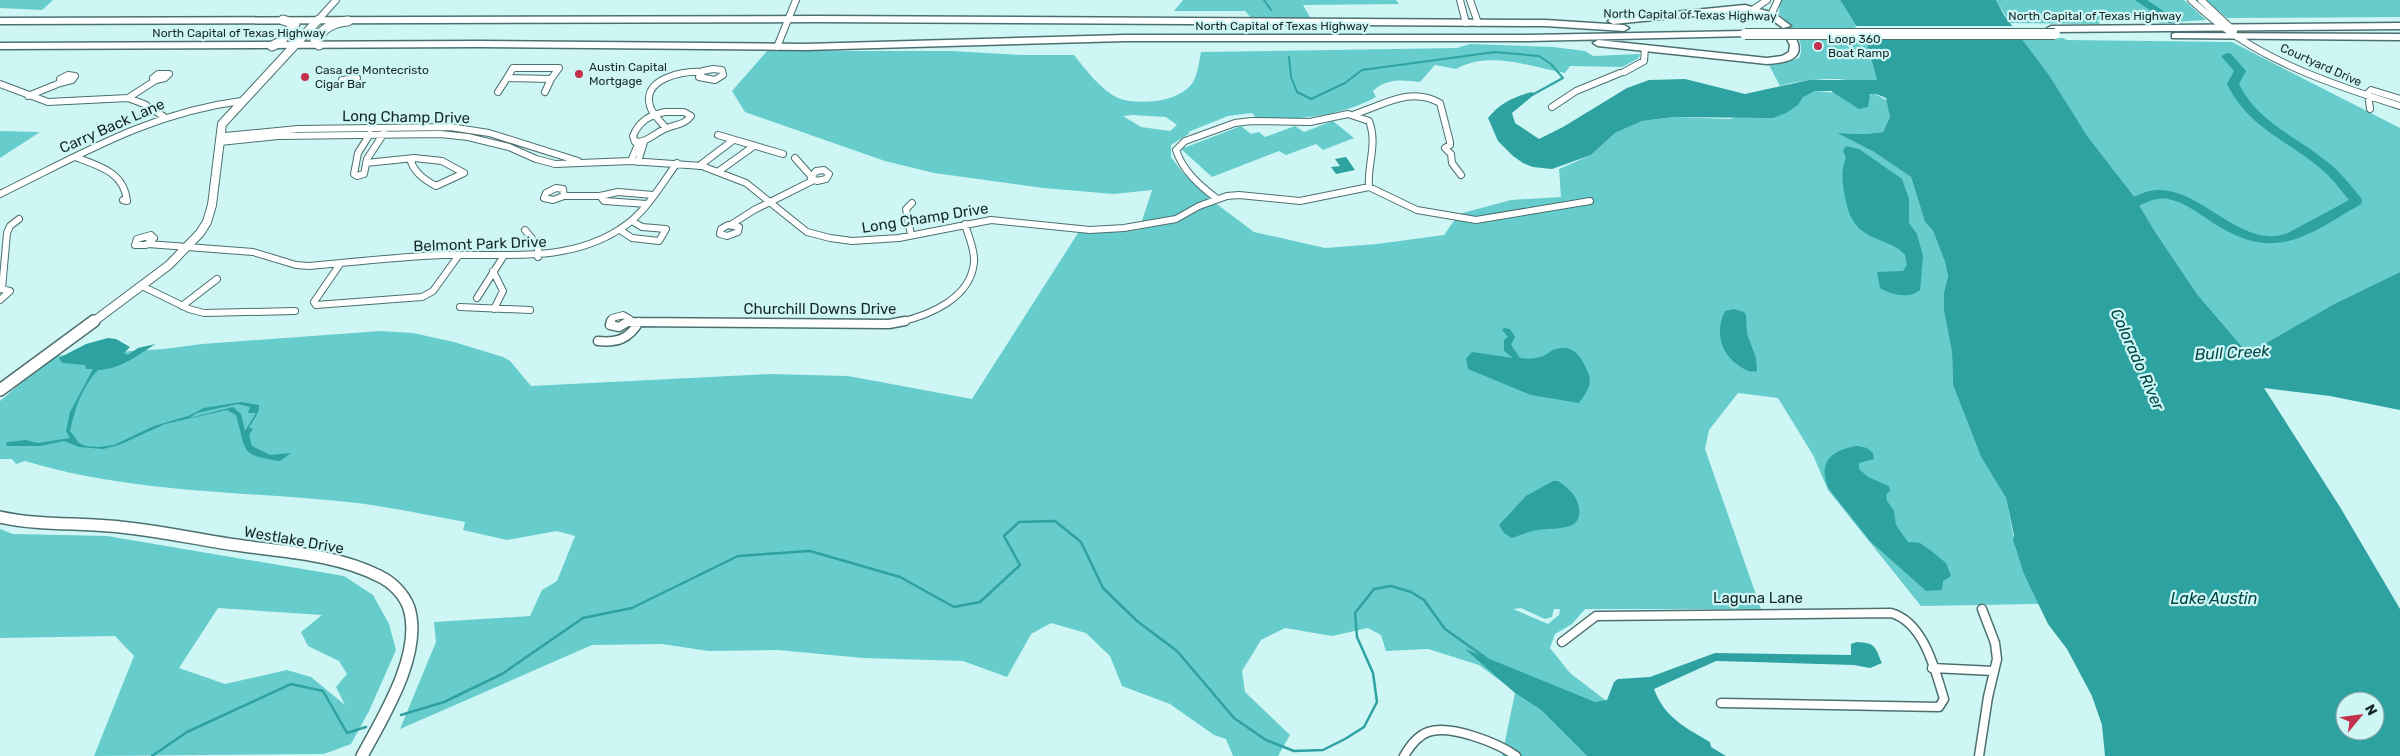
<svg xmlns="http://www.w3.org/2000/svg" width="2400" height="756" viewBox="0 0 2400 756" font-family="Rubik,sans-serif">
  <style>
    .green { fill: #67cccc; fill-rule: evenodd }
    .water { fill: #2ea1a1; fill-rule: evenodd }
    .pier { fill: #cef6f5 }
    .lines { fill: none; stroke-linecap: round; stroke-linejoin: round }
    .stream-far1 { stroke: #2ea1a1; stroke-width: 2 }
    .stream { stroke: #2ea1a1; stroke-width: 2.5 }
    .river { fill: #2ea1a1; fill-rule: evenodd }
    .minor-far1-casing { stroke: #4c7070; stroke-width: 8 }
    .minor-casing { stroke: #4c7070; stroke-width: 11 }
    .tertiary-far1-casing { stroke: #4c7070; stroke-width: 10 }
    .tertiary-casing { stroke: #4c7070; stroke-width: 14 }
    .secondary-casing { stroke: #4c7070; stroke-width: 11 }
    .trunk-casing { stroke: #4c7070; stroke-width: 3 }
    .minor-far1 { stroke: #fff; stroke-width: 6 }
    .minor { stroke: #fff; stroke-width: 8 }
    .tertiary-far1 { stroke: #fff; stroke-width: 8 }
    .tertiary { stroke: #fff; stroke-width: 11 }
    .secondary { stroke: #fff; stroke-width: 9 }
    .trunk { fill: #fff; fill-rule: evenodd }
    .trunk-bridge-casing { stroke: #4c7070; stroke-width: 12; stroke-linecap: butt }
    .trunk-bridge { stroke: #fff; stroke-width: 10 }
    .poi-dot { fill: #c1314b; stroke: #cef6f5; stroke-width: 2 }
    .labels { text-anchor: middle; stroke-width: 4.5; stroke-linejoin: round; paint-order: stroke }
    .far-street-label { font-size: 12px; fill: #172727; stroke: #cef6f5 }
    .far-poi-label { font-size: 12px; fill: #172727; stroke: #cef6f5; text-anchor: start }
    .street-label { font-size: 15px; fill: #172727; stroke: #cef6f5 }
    .water-label { font-size: 16px; font-style: italic; fill: #014748; stroke: #cef6f5 }
  </style>
  <rect width="100%" height="100%" fill="#cef6f5"/>
  <path class="green" d="M0 0H53L42 10 0 8Z
    M1183 0H1396L1399 4 1303 5 1311 19H1252L1245 11H1174Z
    M1780 0H1840L1866 41 1877 80C1865 83 1851 80 1838 79 1819 79 1798 80 1780 86L1768 63 1780 64 1799 58C1807 41 1791 26 1779 14Z
    M1996 0H2184L2206 20 2160 23 2156 20H2097L2100 24 2010 23Z
    M2206 0H2400V17L2227 18Z
    M2063 38 2067 40 2232 42 2400 128V272L2334 304 2266 343 2262 355 2244 349 2197 294 2154 230 2133 195 2088 137 2049 75 2022 39Z
    M1470 44 1553 47 1585 51 1593 56 1640 54 1639 58 1622 67 1570 66 1565 73C1531 67 1489 50 1456 69L1435 65 1420 82C1403 80 1386 78 1373 91L1376 97C1339 117 1298 120 1257 119L1252 113 1228 116 1188 132 1190 133 1171 145V157L1184 174 1214 202 1254 232 1325 248 1377 244 1444 235 1459 214 1511 200 1561 197 1559 169 1591 155 1615 133 1642 121 1674 117 1730 119 1816 91 1869 96 1873 93 1888 101 1890 117 1883 132 1865 134 1837 133 1874 152 1911 177 1925 222 1933 231 1945 262 1948 276 1944 292V311L1952 353 1953 385 1981 457 2006 498 2016 550 2023 572 2039 604 1921 606 1828 490 1813 455 1778 398 1738 393 1709 430 1705 449 1761 609H1585L1572 624 1555 634 1550 648 1570 673 1609 703 1599 715 1510 688 1479 665 1428 649 1386 651 1381 635 1368 628 1332 636 1285 628 1261 640 1242 671 1245 692 1290 735 1278 756H1233L1226 739 1214 735 1170 704 1122 686 1110 656 1086 633 1051 623 1031 634 1007 677 963 661 863 658 778 650 708 651 662 644 592 645 400 729 436 642 434 622 530 616 542 590 557 581 575 536 557 531 507 540 463 530 465 522C426 515 387 506 348 502 240 491 131 493 25 461L16 464 12 459H0V401L53 356 164 349 202 344 381 331 413 333 454 342 503 357 510 361 531 386 770 374 848 376 972 399 1078 233 1139 230 1152 190 1114 194 1043 188 934 173 885 161 745 112 732 91 767 51H951L1022 55H1074C1086 70 1101 90 1118 98 1139 106 1181 102 1193 82 1198 73 1199 63 1201 52L1457 48ZM1133 115 1166 117 1177 125 1170 131 1141 127 1123 116ZM1521 608 1545 619 1552 617 1554 609H1560L1559 615 1548 624 1513 609Z
    M1333 121 1354 138 1323 150 1316 144 1286 155 1279 151 1212 177 1181 149 1241 126 1251 134 1259 132 1265 137 1295 126 1304 132Z
    M0 131 40 132 0 158Z
    M0 529 13 534 107 536 344 576 373 595 389 624 396 650 369 711 351 744 324 754 94 756 134 656 115 636 0 638ZM218 608 322 615 301 632 308 646 339 661 347 674 336 687 345 705 311 677 287 670 225 684 179 668Z
    M1515 693 1541 710 1587 756H1502Z"/>
  <path class="water" d="M1840 0H1996L2004 15 2049 75 2088 137 2133 195 2154 230 2197 294 2244 349 2261 355 2266 343 2334 304 2400 272V410L2330 396 2264 388 2340 507 2400 609V756H2105L2102 725 2092 696 2067 649 2048 624 2023 572 2013 540 2014 535 2006 498 1981 457 1953 385 1952 353 1944 311V292L1948 276 1945 262 1933 231 1925 222 1911 177 1874 152 1837 133 1865 134 1883 132 1890 117 1886 98 1876 94H1870L1868 107 1859 109 1831 91H1815L1803 97 1798 105 1786 113 1773 118 1674 117 1642 121 1615 133 1591 155 1552 169 1533 167 1523 163 1513 156 1498 141 1488 118C1500 103 1513 97 1532 92L1535 94 1512 113 1515 123 1539 139 1563 127 1627 88 1649 80 1685 79 1745 94 1809 80H1877L1866 41ZM2345 701H2375V731H2345Z
    M1846 146 1859 149 1902 179 1909 199V223L1917 234 1923 256 1920 290C1910 299 1891 295 1880 288L1877 272 1903 271 1907 265 1905 255C1898 247 1891 245 1882 241 1855 231 1849 220 1844 192 1842 179 1841 169 1846 158L1843 151Z
    M1346 157 1355 170 1336 174 1331 167 1340 166 1335 159Z
    M1734 309 1744 312 1746 315 1747 334 1756 358 1757 371C1749 373 1744 369 1738 365 1720 352 1715 332 1725 311Z
    M1504 328 1510 329 1515 337 1511 345 1520 358C1527 359 1536 359 1543 356 1547 355 1550 351 1553 350 1571 344 1579 353 1586 368 1594 383 1588 390 1579 403L1531 395 1468 369 1466 359 1472 352 1513 358 1504 351V340L1508 337 1502 330Z
    M108 338 116 339 130 347 124 353 128 355 138 348 156 344C137 355 122 369 98 370 82 387 75 408 70 431L79 443 86 446 99 447 114 445 154 426 188 416 204 408 241 402 259 405C260 412 253 421 249 427L253 429 249 435 252 446 270 455 291 453 280 461C238 455 247 451 236 415L227 410 165 424 119 445 103 449 79 447 64 441 40 446H7L6 442 26 440 38 443 70 438 66 431 70 412 93 369H86L85 365 62 363 59 358 86 344ZM238 404 250 407 248 413H256L245 431 241 414 233 407 189 418 197 413Z
    M1857 446 1867 448 1873 453 1874 459 1859 463V469L1868 477 1889 486 1890 491 1886 495 1887 501 1894 511 1896 525 1908 542 1920 543 1930 550 1946 563 1951 576 1943 581 1942 590 1926 591 1870 541 1829 489C1817 463 1831 450 1857 446Z
    M1553 481H1558C1568 488 1577 495 1579 508 1583 533 1553 527 1538 530 1530 531 1521 535 1512 538L1504 533 1499 525 1526 496Z
    M1857 642C1876 643 1875 647 1882 663L1870 668 1854 665 1716 661 1654 689C1664 717 1686 728 1710 742L1711 747 1726 756H1587L1541 710 1515 693 1465 649 1595 702 1607 700 1614 682 1618 679 1650 677 1715 653 1851 655V644Z"/>
  <path class="pier" d="M1855 26H2016L2025 38H1862Z"/>
  <g class="lines">
    <path class="stream-far1" d="M1264 0 1271 10
      M1289 57 1291 77 1297 92 1311 99 1345 83 1362 70 1495 52 1539 56 1551 64 1563 78 1532 95"/>
    <path class="stream" d="M401 715 444 702 502 674 583 618 632 608 738 556 810 551 900 577 954 607 980 602 1020 565 1004 536 1019 522 1055 521 1081 542 1103 588 1137 621 1177 651 1234 718 1266 740 1294 751 1323 750 1345 739 1364 727 1377 702 1373 673 1357 637 1355 613 1374 589 1391 586 1411 592 1424 600 1445 629 1486 658
      M152 756 187 732 291 684 323 691 347 733 366 727"/>
    <path class="river" d="M2135 0H2147L2178 21 2177 23H2169Z
      M2227 53 2231 54 2246 71 2239 84C2258 123 2298 137 2330 164 2342 174 2351 186 2361 198L2362 201 2361 204C2308 235 2277 262 2218 226 2203 217 2186 202 2168 199 2147 195 2131 216 2114 212L2112 209 2114 206C2128 200 2142 191 2157 190 2203 188 2242 251 2288 233L2349 200C2340 189 2331 177 2320 168 2285 139 2248 127 2227 84L2234 71 2221 56Z"/>
    <defs>
      <path id="minor-far1" d="M1460 0 1466 23
        M1470 0 1478 23
        M2191 0C2201 9 2212 19 2223 27 2274 65 2340 87 2400 106
        M2201 0 2234 31
        M1754 9 1767 0
        M1771 15 1778 0
        M318 20 336 0
        M777 47 796 0
        M513 68H559L551 79 507 78Z
        M713 69 722 70 723 75 715 80 699 77 703 71Z
        M1624 72 1644 61 1645 48
        M158 74H169L165 78 156 80 153 78Z
        M68 75 75 76 72 80 60 83V79Z
        M342 80 357 78
        M0 84 48 102 128 98 144 104 163 116
        M498 92 507 78
        M545 92 551 79
        M28 96 60 83
        M128 98 156 80
        M1552 107 1576 91 1620 73
        M2370 109 2368 93 2371 90 2400 99
        M665 112H684L691 116C684 125 677 124 667 128 654 133 649 142 635 142L633 136C639 121 650 115 665 112Z
        M1355 114C1384 105 1410 86 1440 103L1450 142V145L1445 148 1451 154 1452 163 1461 175
        M666 128C660 121 652 114 650 106 642 78 683 71 702 72
        M370 134 358 153 354 174 357 176 364 174 367 159 384 133
        M718 135 783 154
        M225 136 298 129 450 127 489 133 578 161
        M220 142 278 136 440 134 468 137 509 147 536 159 555 164 631 161 702 166 746 183 807 232 830 238 852 241 899 238 991 220 1090 230 1124 228 1176 219 1199 206 1227 196 1239 195 1300 201 1369 187
        M75 157C99 166 124 172 127 201L123 200
        M414 158 442 161 464 173 436 186C425 180 416 174 411 162Z
        M795 158 811 176
        M631 161 639 142
        M638 162 644 142
        M366 163 414 158
        M699 166 732 141
        M824 170 829 174 826 179 817 181 811 178 816 171Z
        M719 171 754 146
        M556 188 563 189 564 196 553 200 544 198 546 193Z
        M0 194C82 154 149 113 241 101
        M564 196H600L618 192 653 195
        M600 196 604 201 647 204
        M1216 198C1199 185 1183 171 1176 150L1185 141 1235 123 1252 121 1310 122 1348 114 1369 121C1378 144 1367 164 1369 187L1417 210 1476 220 1590 201
        M732 224 754 210 814 180
        M728 225 739 227 738 232 727 236 720 234 721 229Z
        M525 230 538 246V257
        M620 230 632 238 659 241 666 229 642 227 632 221
        M151 235 154 238 146 245H135L137 239Z
        M911 235 906 209 912 203
        M148 244 253 252 296 265 309 266C353 262 398 257 442 255 503 253 566 264 620 229 645 214 660 186 677 163
        M340 264 314 302 316 305 422 297 433 291 459 255
        M493 271 503 291 494 309
        M142 286 189 309 204 313 295 311
        M0 289 10 291 0 300
        M2 289 7 233 10 226 19 219
        M477 298 503 257
        M182 306 217 279
        M460 307 530 310
        M611 322 612 318 623 315 630 319 628 322
        M629 322H641
        M900 322C930 315 971 298 974 262 975 249 968 236 965 224"/>
      <path id="minor" d="M611 321 610 325 619 327 629 321
        M629 322 889 324 905 321
        M598 341C617 343 629 339 639 322
        M1562 642 1596 616 1891 613C1924 622 1935 670 1944 699L1939 707 1721 703
        M1932 668 1994 671
        M1404 756C1410 746 1417 736 1428 732 1450 724 1498 743 1516 756
        M1979 756 1988 697 1997 659 1995 643 1982 609"/>
      <path id="tertiary-far1" d="M93 322 169 265 200 233 207 222 212 205 222 124 318 20"/>
      <path id="tertiary" d="M0 390 94 321
        M0 517C36 525 72 523 109 526 152 529 193 539 236 545 283 552 336 554 379 576 392 582 404 594 409 608 423 654 383 717 362 756"/>
      <path id="secondary" d="M319 45 315 40C324 28 333 22 348 21
        M272 46 280 42 295 24 283 20"/>
      <path id="trunk" d="M1745 5 1774 13 1791 26 1783 28 1768 17 1745 11 1613 24 1608 21 1613 18Z
        M817 16 1545 20 1624 25 1629 28 1624 31 1545 26 817 22 0 24V18Z
        M2400 23V29L2051 32 2046 29 2051 26Z
        M1745 31 1750 34 1748 36 1528 41H1125L805 50 479 47 0 49V43L479 41 805 44 1125 35H1528Z
        M2175 33 2400 34V40L2172 38V34Z
        M1792 36 1795 37C1808 60 1784 63 1767 64L1598 46 1593 43 1598 40 1767 58 1782 56 1789 52 1790 45 1787 39Z"/>
    </defs>
    <use href="#minor-far1" class="minor-far1-casing"/>
    <use href="#minor" class="minor-casing"/>
    <use href="#tertiary-far1" class="tertiary-far1-casing"/>
    <use href="#tertiary" class="tertiary-casing"/>
    <use href="#secondary" class="secondary-casing"/>
    <use href="#trunk" class="trunk-casing"/>
    <use href="#minor-far1" class="minor-far1"/>
    <use href="#minor" class="minor"/>
    <use href="#tertiary-far1" class="tertiary-far1"/>
    <use href="#tertiary" class="tertiary"/>
    <use href="#secondary" class="secondary"/>
    <use href="#trunk" class="trunk"/>
    <defs>
      <path id="trunk-bridge" d="M1745 34H2055"/>
    </defs>
    <use href="#trunk-bridge" class="trunk-bridge-casing"/>
    <use href="#trunk-bridge" class="trunk-bridge"/>
  </g>
  <g class="poi-dot">
    <circle cx="1818" cy="46" r="5"/>
    <circle cx="579" cy="74" r="5"/>
    <circle cx="305" cy="77" r="5"/>
  </g>
  <g class="labels">
    <g class="far-street-label">
      <text transform="translate(1690 15) rotate(1)" y="4">North Capital of Texas Highway</text>
      <text x="2095" y="20">North Capital of Texas Highway</text>
      <text x="1282" y="30">North Capital of Texas Highway</text>
      <text x="239" y="37">North Capital of Texas Highway</text>
      <text transform="translate(2321 65) rotate(24)" y="4">Courtyard Drive</text>
    </g>
    <g class="far-poi-label">
      <text x="1828" y="43">Loop 360<tspan x="1828" dy="14">Boat Ramp</tspan></text>
      <text x="589" y="71">Austin Capital<tspan x="589" dy="14">Mortgage</tspan></text>
      <text x="315" y="74">Casa de Montecristo<tspan x="315" dy="14">Cigar Bar</tspan></text>
    </g>
    <g class="street-label">
      <text transform="translate(406 117) rotate(1)" y="5">Long Champ Drive</text>
      <text transform="translate(112 126) rotate(-24)" y="5">Carry Back Lane</text>
      <text transform="translate(925 218) rotate(-9)" y="5">Long Champ Drive</text>
      <text transform="translate(480 244) rotate(-2)" y="5">Belmont Park Drive</text>
      <text x="820" y="314">Churchill Downs Drive</text>
      <text transform="translate(294 540) rotate(10)" y="5">Westlake Drive</text>
      <text x="1758" y="603">Laguna Lane</text>
    </g>
    <g class="water-label">
      <text transform="translate(2232 352) rotate(-3)" y="6">Bull Creek</text>
      <text transform="translate(2138 359) rotate(66)" y="6">Colorado River</text>
      <text x="2214" y="604">Lake Austin</text>
    </g>
  </g>
  <g transform="translate(2360 716) rotate(61)"><circle r="24" fill="#cef6f5" stroke="#85a3a3"/>
  <path d="M0-4L9 19L0 12L-9 19Z" fill="#c1314b"/>
  <text y="-8" font-size="14" font-weight="bold" text-anchor="middle" fill="#172727">N</text>
  </g>
</svg>
